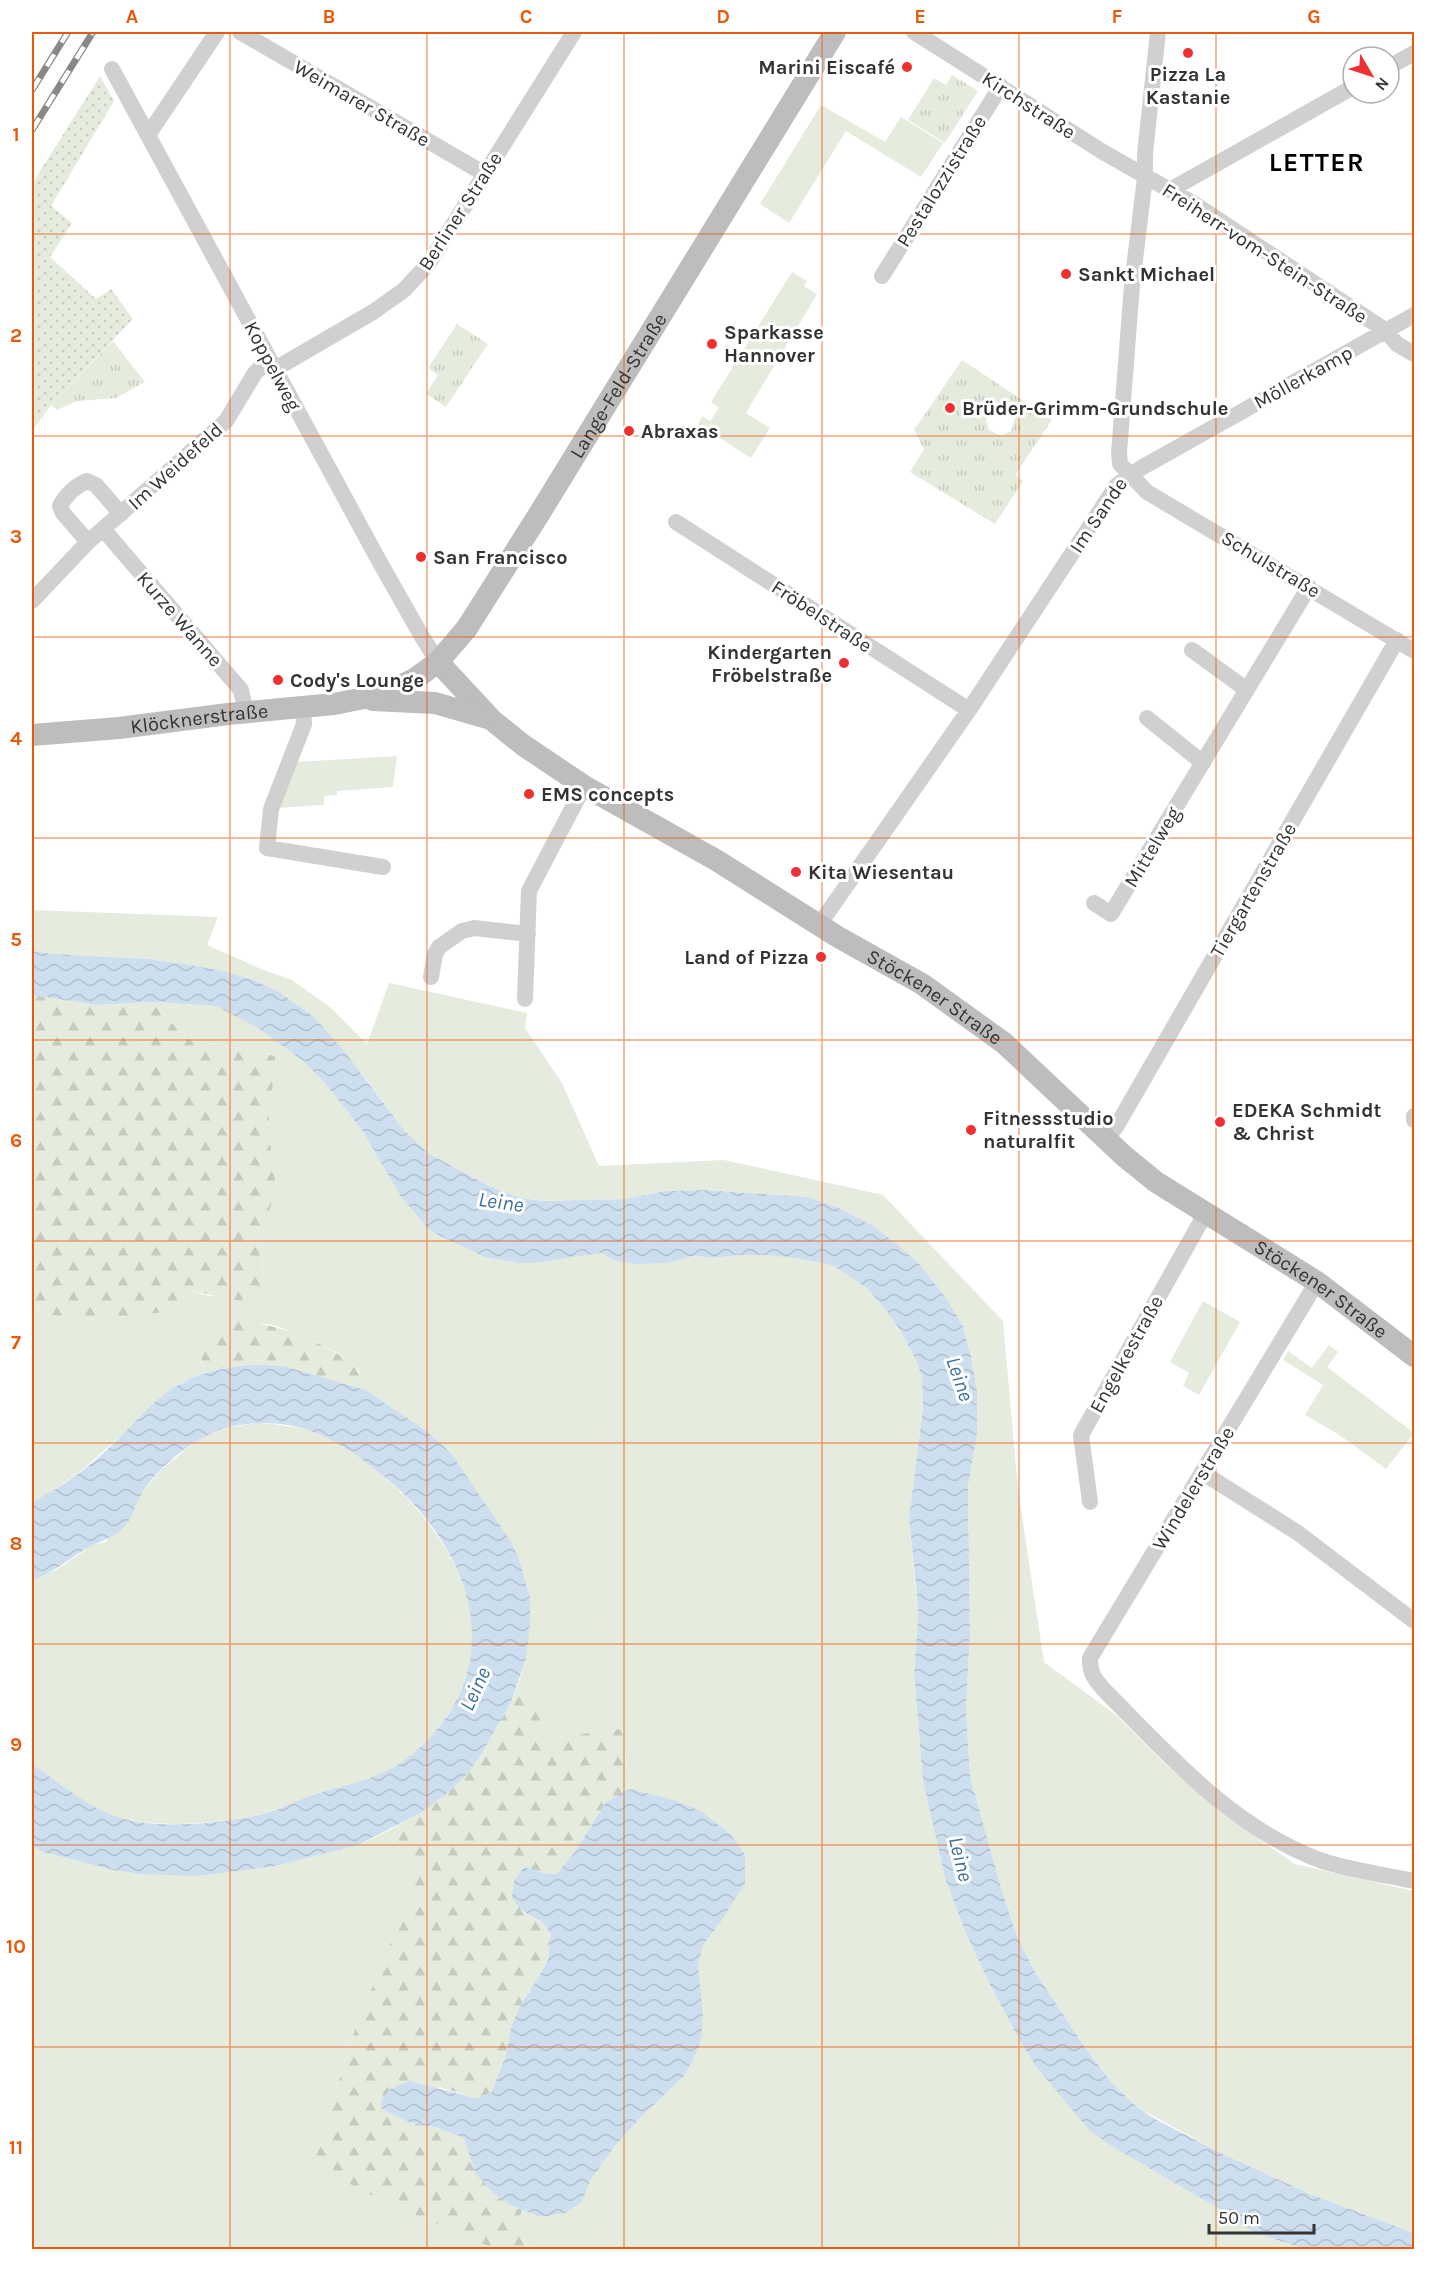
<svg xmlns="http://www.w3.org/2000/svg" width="1446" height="2281" viewBox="0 0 1446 2281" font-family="Karla,sans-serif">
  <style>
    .grass { fill: #e5ecde }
    .forest { fill: url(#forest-firs) }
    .park { fill: url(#park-tufts); fill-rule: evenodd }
    .garden { fill: url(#garden-dots) }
    .water { fill: url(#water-waves) }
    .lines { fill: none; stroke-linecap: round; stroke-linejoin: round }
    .street { stroke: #d0d0d0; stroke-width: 16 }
    .secondary { stroke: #bdbdbd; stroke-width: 22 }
    .rail-casing { stroke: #888; stroke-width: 7 }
    .rail { stroke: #fff; stroke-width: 4.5; stroke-dasharray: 14; stroke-linecap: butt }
    .grid { fill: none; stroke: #e8590c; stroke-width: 1.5; stroke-opacity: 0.55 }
    .poi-dot { fill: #ee3031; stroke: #fff; stroke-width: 2 }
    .labels { text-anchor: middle; stroke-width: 6; stroke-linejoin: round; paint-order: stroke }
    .poi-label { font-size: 20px; font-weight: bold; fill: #333; stroke: #fff; text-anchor: start }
    .street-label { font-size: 20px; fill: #333; stroke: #fff }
    .water-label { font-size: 21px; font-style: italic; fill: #3b6f9a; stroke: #fff }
    .district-label { font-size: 26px; font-weight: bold; letter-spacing: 1.5px; fill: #000; stroke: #fff }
    .neatline { fill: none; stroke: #e8590c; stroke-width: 2 }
    .grid-label { font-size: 20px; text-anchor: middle; font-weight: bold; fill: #e8590c }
  </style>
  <defs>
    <pattern id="forest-firs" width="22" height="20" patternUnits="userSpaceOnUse" patternTransform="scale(1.5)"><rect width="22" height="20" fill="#e5ecde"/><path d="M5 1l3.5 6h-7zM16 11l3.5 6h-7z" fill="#c5cbbf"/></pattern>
    <pattern id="park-tufts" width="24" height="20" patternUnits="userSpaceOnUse" patternTransform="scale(1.5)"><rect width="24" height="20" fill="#e5ecde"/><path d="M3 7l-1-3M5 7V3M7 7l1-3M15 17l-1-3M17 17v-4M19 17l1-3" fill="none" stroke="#c5cbbf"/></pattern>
    <pattern id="garden-dots" width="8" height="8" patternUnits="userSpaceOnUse" patternTransform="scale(1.5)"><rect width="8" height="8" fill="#e5ecde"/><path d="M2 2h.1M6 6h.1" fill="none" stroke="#c5cbbf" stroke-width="1.8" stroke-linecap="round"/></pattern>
    <pattern id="water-waves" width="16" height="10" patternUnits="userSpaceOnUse" patternTransform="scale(1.5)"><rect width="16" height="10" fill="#cddfef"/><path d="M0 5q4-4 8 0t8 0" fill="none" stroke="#b0c0cd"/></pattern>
  </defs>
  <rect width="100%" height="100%" fill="#fff"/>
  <path class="grass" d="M821 105 885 142 901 117 943 143 921 177 846 131 789 223 760 204Z
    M792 272 807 281 804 286 817 294 746 413 770 428 751 458 698 424 702 416 710 421 719 408 711 402Z
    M397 756 393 787 337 791V795L324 796V805L277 808 297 762Z
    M32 910 218 917 207 945 261 969 292 980 330 1007 367 1044 389 983 527 1013 525 1028 562 1083 599 1166 724 1160 883 1195 1003 1321 1018 1489 1044 1662 1116 1715 1162 1761 1224 1815 1295 1864 1414 1891V2233L1310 2194 1221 2153 1137 2107 1112 2083 1084 2046 1035 1972 1018 1939 1002 1891 970 1776 966 1709 970 1633 968 1487 977 1433V1391L971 1356 963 1326 947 1299 919 1265 897 1244 872 1225 837 1207 809 1197 704 1190 666 1191 625 1199 542 1201 517 1197 487 1185 428 1153 404 1130 364 1076 313 1016 281 993 254 980 224 971 185 964 149 959 54 954 32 951Z
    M152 1002 216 1006 259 1028 302 1060 323 1081 362 1130 401 1197 430 1231 484 1257 517 1263H536L601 1253 613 1260 668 1263 693 1256 714 1258 739 1255 767 1254 802 1259 834 1266 868 1289 884 1308 900 1330 916 1360 922 1377 923 1408 909 1518 918 1616 914 1674 923 1781 945 1878 964 1929 990 1985 1019 2039 1113 2147 1226 2213 1251 2231 1304 2249H534L510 2228 523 2210 536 2216H548L566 2213 582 2202 590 2181 614 2147 640 2118 684 2076 694 2058 699 1987 698 1967 703 1945 720 1923 674 1800 630 1789 622 1730 549 1738 520 1679 526 1659 530 1598 520 1561 451 1453 428 1432 366 1390C365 1381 358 1369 351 1362 339 1350 274 1321 257 1323 237 1326 213 1338 200 1352L205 1373 181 1383 82 1470 47 1495 32 1502V1308L45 1314 74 1318 106 1319 164 1312 191 1291 209 1296 262 1290 263 1233 276 1187 268 1127 276 1056 187 1039Z
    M1203 1301 1240 1322 1199 1395 1183 1386 1189 1373 1170 1362Z
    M1329 1345 1338 1352 1327 1367 1414 1433 1386 1469 1338 1434 1305 1415 1323 1385 1283 1360 1288 1351 1312 1368Z
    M260 1423C281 1425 302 1427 322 1434 348 1443 396 1486 414 1506 470 1569 497 1645 444 1720 431 1738 412 1758 392 1769 367 1782 340 1785 314 1794 299 1800 284 1807 268 1812 231 1824 161 1828 124 1819 90 1811 60 1783 32 1764V1580L56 1570 93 1545 105 1542 127 1524 142 1492 161 1470 201 1437 230 1427Z
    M384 1833 423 1865 355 2029 316 2155 411 2213 495 2249H32V1846L42 1852 113 1870 139 1874H165L276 1866 358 1845Z"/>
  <path class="forest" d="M32 995 97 1005 152 1002 187 1039 276 1056 268 1127 276 1187 263 1233 262 1290 242 1301 191 1291 164 1312 106 1319 74 1318 45 1314 32 1308Z
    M221 1319 259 1323 301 1334 351 1361 365 1383 366 1390 305 1373 223 1368 205 1373 200 1352 210 1341 220 1336Z
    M520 1679 549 1738 622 1729 630 1789 606 1802 574 1853 556 1874 543 1873 524 1867 521 1911 542 1922 551 1934 548 1958 535 1984 522 2002 512 2024 505 2058 491 2093 476 2098 439 2087 408 2122 438 2128 464 2138 471 2155 510 2205 523 2210 511 2228 534 2249H495L411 2213 354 2187 316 2155 355 2029 422 1866 384 1833 419 1814 482 1753 511 1702Z"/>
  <path class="park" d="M952 75 978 91 945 143 908 120 934 78 946 85Z
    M457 324 488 344 446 407 426 394 438 375 428 368Z
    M113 341 145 382 116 398 77 401 57 410 51 405Z
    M962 360 1052 420 1015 475 1023 481 995 524 910 472 924 449 914 430ZM999 406 1011 410 1015 418 1011 431 1001 436 989 430 986 420 989 412Z"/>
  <path class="garden" d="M100 76 114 101 51 206 72 223 50 257 96 299 111 289 133 319 51 405 32 431V184Z"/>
  <path class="water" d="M32 951 54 954 149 959 185 964 224 971 254 980 281 993 313 1016 345 1052 404 1130 428 1153 487 1185 517 1197 542 1201 625 1199 666 1191 704 1190 809 1197 837 1207 872 1225 897 1244 919 1264 947 1299 963 1326 971 1356 977 1391V1434L968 1487 970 1633 966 1709 970 1776 1002 1891 1018 1939 1035 1972 1084 2046 1112 2083 1137 2107 1157 2120 1221 2153 1310 2194 1414 2233V2249H1304L1251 2231 1226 2213 1113 2147 1091 2132 1037 2068 1019 2039 990 1985 964 1929 945 1878 923 1781 914 1674 918 1616 916 1587 909 1518 923 1408 922 1377 916 1360 900 1330 884 1308 868 1289 834 1266 802 1259 767 1255H739L714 1258 693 1256 668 1263 636 1264 613 1260 601 1253 536 1263H517L484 1257 430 1231 401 1197 362 1130 323 1081 302 1060 258 1028 216 1006 152 1002 97 1005 32 995Z
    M258 1365 283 1366 366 1390 428 1432 451 1453 510 1540 520 1561 530 1598V1623L526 1659 511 1702 482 1753 467 1774 450 1791 419 1814 358 1845 276 1866 197 1876 139 1874 113 1870 42 1852 32 1846V1764C60 1783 88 1808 121 1818 157 1830 230 1823 266 1813 283 1808 298 1800 315 1794 341 1785 368 1782 392 1768 414 1756 433 1736 447 1716 503 1633 457 1538 388 1480 339 1439 300 1415 234 1426 201 1432 160 1464 142 1493 136 1503 133 1516 126 1525 116 1537 105 1539 92 1546 71 1556 55 1573 32 1580V1502C63 1487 92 1465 117 1440 138 1420 156 1396 182 1383 206 1370 231 1366 258 1365Z
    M630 1789 674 1800 701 1811 730 1834 745 1855V1883L720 1923 703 1945 698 1967 703 2013 701 2040 694 2058 684 2076 640 2118 614 2147 590 2181 582 2202 566 2213 548 2216H537L510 2205 493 2193 476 2174 464 2138 438 2128 408 2122 381 2108 382 2099 390 2089 409 2081 476 2098 491 2093 505 2058 512 2024 522 2002 535 1984 548 1959 551 1934 542 1922 522 1911 512 1898 514 1881 524 1867 543 1873 556 1874 574 1853 606 1802Z"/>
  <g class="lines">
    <path class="street" d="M240 32 485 174
      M914 32 1103 152 1196 205 1385 330 1397 344 1414 354
      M1158 32 1145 154V177L1132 285 1119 453 1120 464 1147 492 1414 651
      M1389 67 1414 53
      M112 69 378 559 421 635 438 662
      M148 135 217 32
      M1170 190 1353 87
      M882 276 1001 86
      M275 369 373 312 404 290 429 263 574 32
      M676 522 969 710
      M103 529 241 690 246 713
      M88 542 63 513 60 506C66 495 75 486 87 481L96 485 121 514
      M32 601 88 542 226 421 255 373 269 359
      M1192 650 1247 690
      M303 709 304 724 271 809 267 848 383 867
      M1147 718 1203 763
      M1094 903 1111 914 1309 587
      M819 925 969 710 1117 485 1141 468 1414 315
      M431 977 435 954 439 947 462 931 474 928 528 934
      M525 999 529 891 584 786
      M1414 1116V1120
      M1106 1139 1116 1127 1397 640
      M1317 1282 1090 1658C1089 1674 1096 1681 1107 1693 1170 1756 1231 1826 1317 1859 1346 1870 1383 1874 1414 1881
      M1203 1473 1298 1533 1414 1621
      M1090 1502 1081 1435 1205 1214"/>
    <g class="secondary">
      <path id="s1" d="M438 662 492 720 523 745 584 786 716 860 838 937 922 984 1004 1043 1124 1156 1156 1182 1317 1282 1414 1356"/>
      <path d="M373 700 435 703 487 718"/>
      <path id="s2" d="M32 735 119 728 228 714 334 704 384 694 416 678 438 662 467 628 541 511 835 32"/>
    </g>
    <defs>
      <path id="rail" d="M32 90 68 32
        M32 130 93 32"/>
    </defs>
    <use href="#rail" class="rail-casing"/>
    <use href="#rail" class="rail"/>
  </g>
  <path class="grid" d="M230 32V2250M427 32V2250M624 32V2250M822 32V2250M1019 32V2250M1216 32V2250M32 234H1414M32 436H1414M32 637H1414M32 838H1414M32 1040H1414M32 1241H1414M32 1443H1414M32 1644H1414M32 1845H1414M32 2047H1414"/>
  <g class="poi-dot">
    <circle cx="1188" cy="53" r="6"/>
    <circle cx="907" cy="67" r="6"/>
    <circle cx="1066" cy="274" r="6"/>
    <circle cx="712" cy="344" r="6"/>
    <circle cx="950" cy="408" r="6"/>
    <circle cx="629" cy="431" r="6"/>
    <circle cx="421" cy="557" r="6"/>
    <circle cx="844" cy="663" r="6"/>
    <circle cx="278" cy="680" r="6"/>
    <circle cx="529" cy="794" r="6"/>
    <circle cx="796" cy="872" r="6"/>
    <circle cx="821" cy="957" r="6"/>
    <circle cx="1220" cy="1122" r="6"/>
    <circle cx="971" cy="1130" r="6"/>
  </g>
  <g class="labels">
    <g class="poi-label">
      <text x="895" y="74" text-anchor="end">Marini Eiscafé</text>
      <text x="1188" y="81" text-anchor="middle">Pizza La<tspan x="1188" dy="23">Kastanie</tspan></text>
      <text x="1078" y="281">Sankt Michael</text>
      <text x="724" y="339">Sparkasse<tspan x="724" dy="23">Hannover</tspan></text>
      <text x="962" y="415">Brüder-Grimm-Grundschule</text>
      <text x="641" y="438">Abraxas</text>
      <text x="433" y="564">San Francisco</text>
      <text x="832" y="659" text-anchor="end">Kindergarten<tspan x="832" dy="23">Fröbelstraße</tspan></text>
      <text x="290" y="687">Cody's Lounge</text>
      <text x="541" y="801">EMS concepts</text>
      <text x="808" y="879">Kita Wiesentau</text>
      <text x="809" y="964" text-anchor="end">Land of Pizza</text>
      <text x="1232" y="1117">EDEKA Schmidt<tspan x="1232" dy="23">&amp; Christ</tspan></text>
      <text x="983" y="1125">Fitnessstudio<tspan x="983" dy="23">naturalfit</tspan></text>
    </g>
    <g class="street-label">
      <text transform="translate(362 103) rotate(30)" y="7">Weimarer Straße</text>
      <text transform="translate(1029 105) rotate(33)" y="7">Kirchstraße</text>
      <text transform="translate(941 181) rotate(-58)" y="7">Pestalozzistraße</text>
      <text transform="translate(460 211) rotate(-57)" y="7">Berliner Straße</text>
      <text transform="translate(1265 253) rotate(33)" y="7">Freiherr-vom-Stein-Straße</text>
      <text transform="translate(273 366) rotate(62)" y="7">Koppelweg</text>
      <text transform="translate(1303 377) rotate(-29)" y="7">Möllerkamp</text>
      <text dy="7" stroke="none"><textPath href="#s2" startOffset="748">Lange-Feld-Straße</textPath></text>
      <text transform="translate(175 466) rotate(-42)" y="7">Im Weidefeld</text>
      <text transform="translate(1098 515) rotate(-56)" y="7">Im Sande</text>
      <text transform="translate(1271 564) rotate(31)" y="7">Schulstraße</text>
      <text transform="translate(822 616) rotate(33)" y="7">Fröbelstraße</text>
      <text transform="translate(180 619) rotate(49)" y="7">Kurze Wanne</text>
      <text dy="7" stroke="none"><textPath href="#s2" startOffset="168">Klöcknerstraße</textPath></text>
      <text transform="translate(1152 847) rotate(-59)" y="7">Mittelweg</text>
      <text transform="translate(1253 890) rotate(-60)" y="7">Tiergartenstraße</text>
      <text dy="7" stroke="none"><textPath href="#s1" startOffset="602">Stöckener Straße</textPath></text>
      <text dy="7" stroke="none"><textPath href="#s1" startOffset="1088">Stöckener Straße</textPath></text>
      <text transform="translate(1126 1354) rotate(-61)" y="7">Engelkestraße</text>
      <text transform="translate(1193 1488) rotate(-59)" y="7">Windelerstraße</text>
    </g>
    <g class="water-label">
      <text transform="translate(501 1202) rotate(8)" y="7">Leine</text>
      <text transform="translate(960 1379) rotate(71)" y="7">Leine</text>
      <text transform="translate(475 1689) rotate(-65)" y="7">Leine</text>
      <text transform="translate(961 1859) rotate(76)" y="7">Leine</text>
    </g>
    <g class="district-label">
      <text x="1317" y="171">LETTER</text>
    </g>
  </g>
  <rect width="1446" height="2281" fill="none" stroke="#ffffff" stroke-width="66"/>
  <g transform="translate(1371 75) rotate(129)"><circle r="28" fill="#ffffff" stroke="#adadad" stroke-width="1.5"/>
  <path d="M0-4.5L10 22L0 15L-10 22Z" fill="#ee3031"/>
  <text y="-9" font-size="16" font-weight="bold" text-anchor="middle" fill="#333333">N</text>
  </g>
  <path d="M1209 2224v9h105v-9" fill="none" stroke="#333333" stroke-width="3"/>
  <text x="1218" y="2224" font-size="18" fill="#333333" stroke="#ffffff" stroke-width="4.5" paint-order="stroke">50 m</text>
  <rect x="33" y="33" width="1380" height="2215" class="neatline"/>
  <g class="grid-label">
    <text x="132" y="23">A</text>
    <text x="329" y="23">B</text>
    <text x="526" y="23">C</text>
    <text x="723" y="23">D</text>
    <text x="920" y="23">E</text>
    <text x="1117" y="23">F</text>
    <text x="1314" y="23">G</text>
    <text x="16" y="141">1</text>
    <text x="16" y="342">2</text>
    <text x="16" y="543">3</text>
    <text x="16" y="745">4</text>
    <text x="16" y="946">5</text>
    <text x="16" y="1147">6</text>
    <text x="16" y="1349">7</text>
    <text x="16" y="1550">8</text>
    <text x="16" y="1751">9</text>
    <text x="16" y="1953">10</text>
    <text x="16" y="2154">11</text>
  </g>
</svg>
